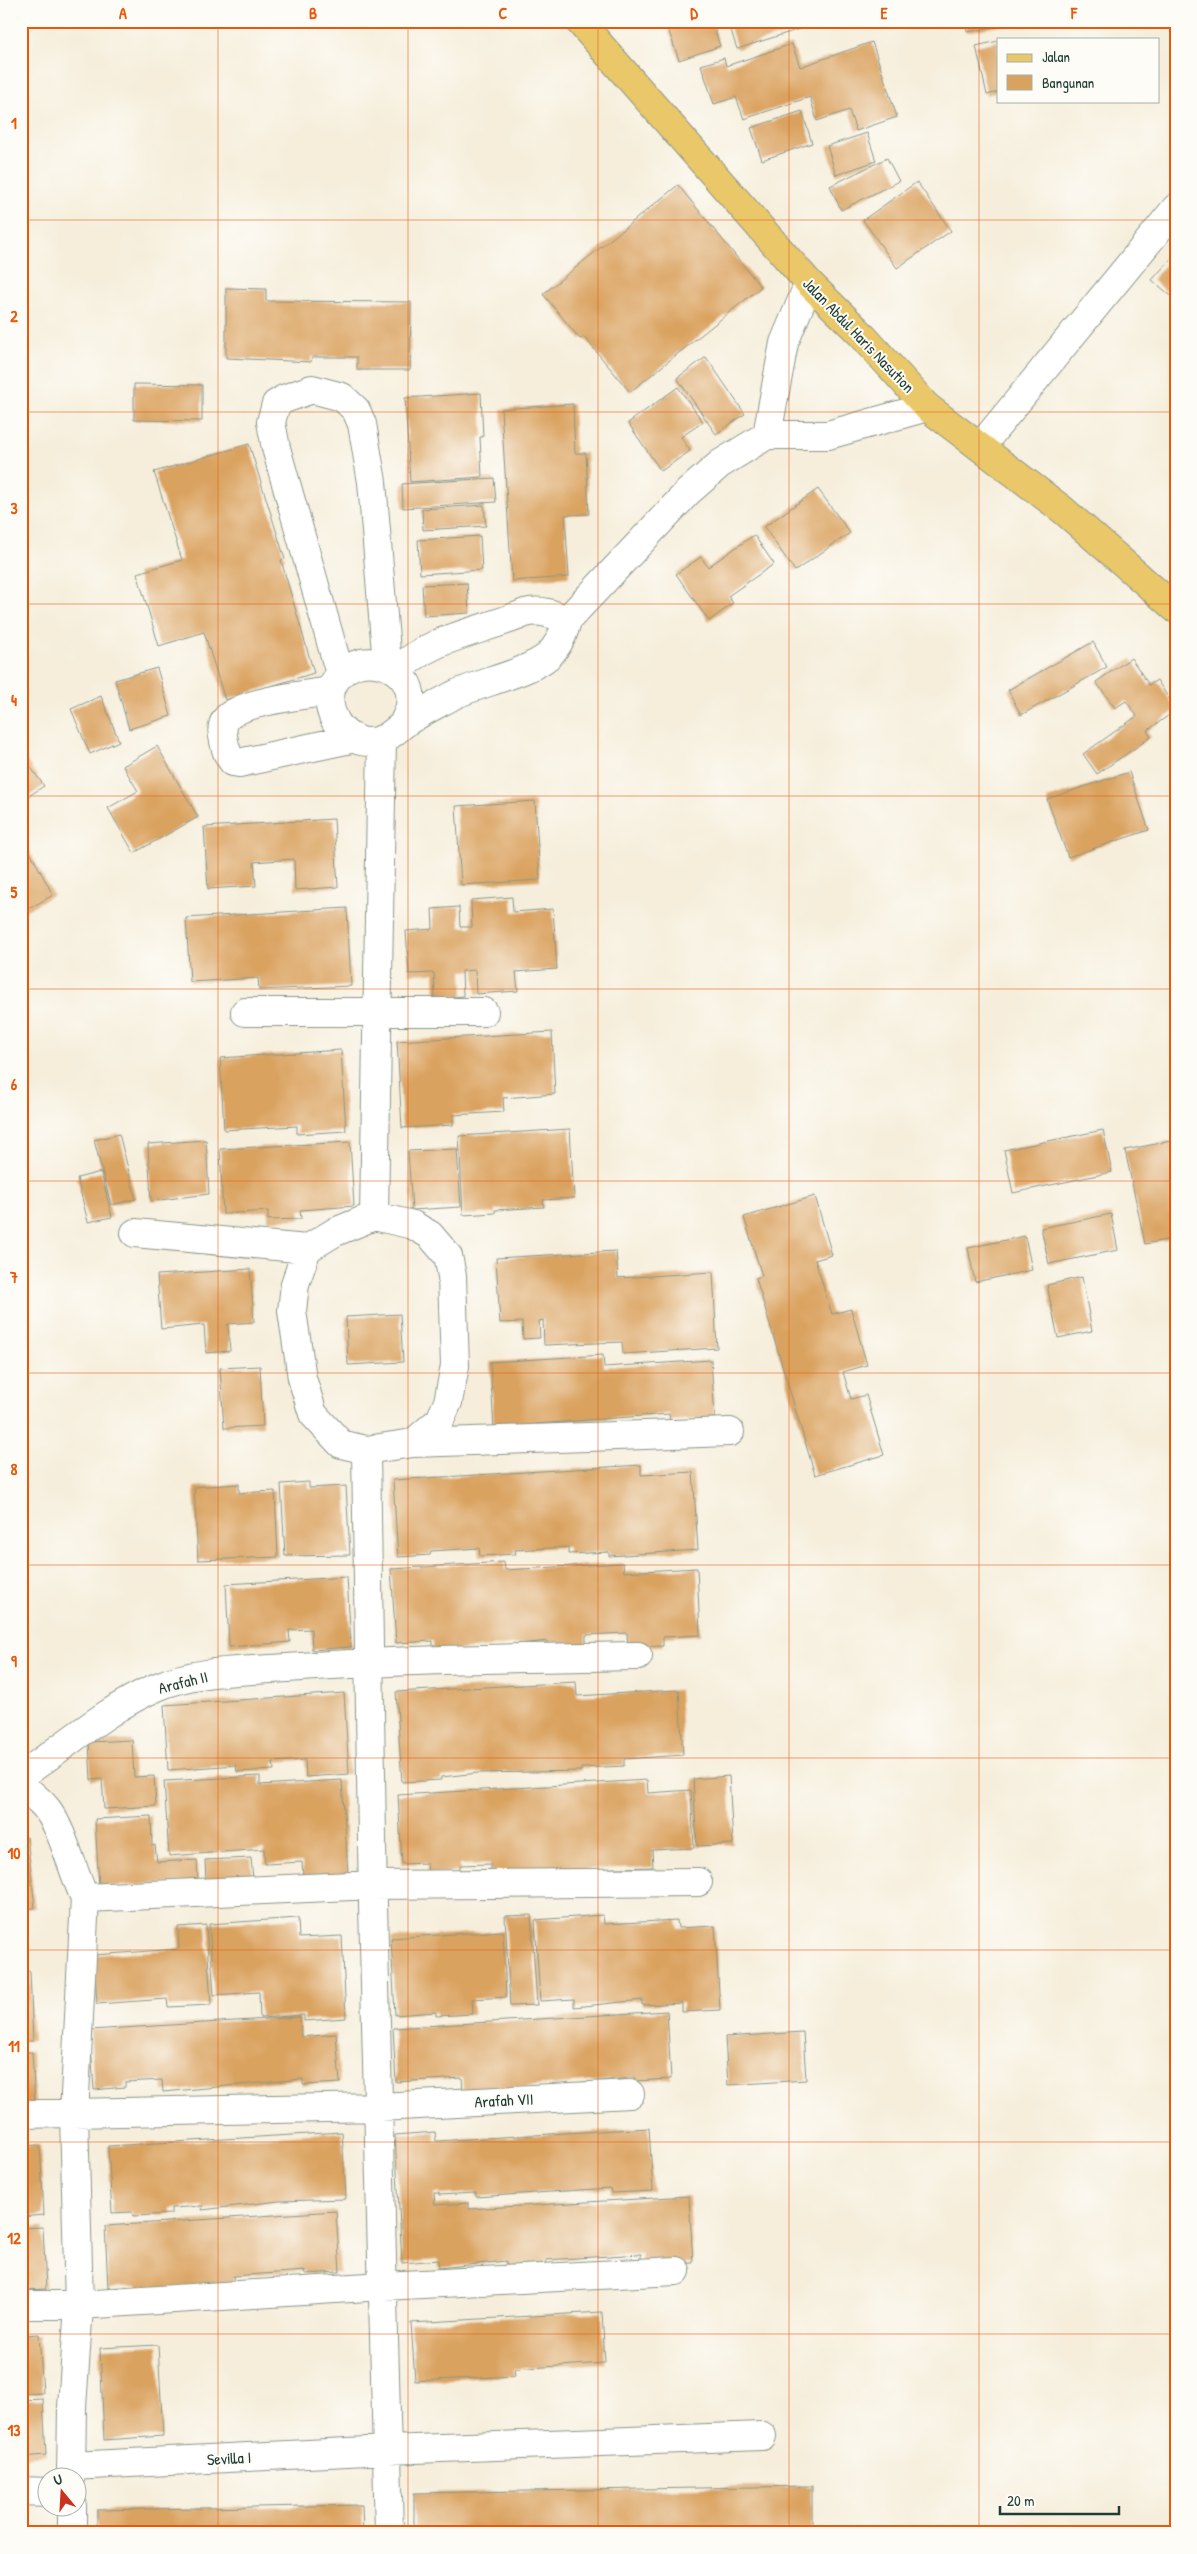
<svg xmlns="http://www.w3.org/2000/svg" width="1197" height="2554" viewBox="0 0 1197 2554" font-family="'Patrick Hand',sans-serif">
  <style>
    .building { fill: #daa25f }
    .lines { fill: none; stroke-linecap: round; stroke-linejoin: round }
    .street-casing { stroke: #8a9688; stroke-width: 30 }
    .primary-casing { stroke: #8a9688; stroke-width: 30 }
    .street { stroke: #fff; stroke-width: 28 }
    .primary { stroke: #eac769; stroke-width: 28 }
    .grid { fill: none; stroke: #e8590c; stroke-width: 1; stroke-opacity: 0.55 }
    .labels { text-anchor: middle; stroke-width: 4; stroke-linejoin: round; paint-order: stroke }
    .street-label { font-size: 16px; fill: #1f3d34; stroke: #fdfcf7 }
    .neatline { fill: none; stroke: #e8590c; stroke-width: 2 }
    .grid-label { font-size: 16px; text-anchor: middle; font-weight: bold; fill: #e8590c }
  </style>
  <rect width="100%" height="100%" fill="#fdfcf7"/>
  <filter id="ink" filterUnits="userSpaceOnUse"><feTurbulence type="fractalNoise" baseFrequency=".02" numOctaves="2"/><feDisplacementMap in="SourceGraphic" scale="10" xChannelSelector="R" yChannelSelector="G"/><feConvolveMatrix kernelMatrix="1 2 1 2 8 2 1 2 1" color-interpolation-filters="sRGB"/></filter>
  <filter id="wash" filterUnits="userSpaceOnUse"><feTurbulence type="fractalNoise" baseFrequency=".0096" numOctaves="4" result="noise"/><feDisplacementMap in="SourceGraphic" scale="20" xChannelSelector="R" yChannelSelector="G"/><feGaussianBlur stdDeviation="1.12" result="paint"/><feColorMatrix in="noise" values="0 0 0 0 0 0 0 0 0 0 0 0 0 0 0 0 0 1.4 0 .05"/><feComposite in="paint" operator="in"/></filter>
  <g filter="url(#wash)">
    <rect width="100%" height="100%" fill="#f6eedb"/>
    <g id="blocks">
      <path class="building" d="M692 21H712L720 46 679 60 668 29Z
        M728 21H810L812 25 737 49Z
        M965 21H1003L1004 25 967 32Z
        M998 41V92L987 95 976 46Z
        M872 42 897 117 856 131 849 110 817 121 810 97 744 119 736 97 714 104 701 65 724 58 726 66 792 44 800 67Z
        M802 111 812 143 762 160 751 128Z
        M867 133 876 161 836 175 827 146Z
        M887 158 899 181 841 210 830 186Z
        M917 182 951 231 897 268 863 220Z
        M678 185 761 287 630 392 584 337 580 339 543 294Z
        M1176 253V300L1152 280Z
        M226 288 266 289V301L411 302 410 370H357V357H312L311 362 226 358Z
        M706 357 745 414 716 434 677 378Z
        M134 384 202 385V421L134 420Z
        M678 387 703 422 681 437 690 451 661 471 628 423Z
        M481 393 483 437H480L482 477 410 482 405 398Z
        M573 404 575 453H586L589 514 565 515 569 577 512 581 501 409Z
        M249 444 285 559 281 560 314 673 225 700 204 632 159 646 137 573 182 560 154 472Z
        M494 478 496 502 403 508 402 484Z
        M818 489 850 533 795 571 764 527Z
        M484 505 486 526 423 530 422 509Z
        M754 535 774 564 728 596 733 603 709 621 676 574 701 557 708 567Z
        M480 536 482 570 420 574 418 540Z
        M467 583 469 613 424 616 422 585Z
        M1093 642 1107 667 1021 715 1008 690Z
        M1131 658 1149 685 1157 680 1176 710 1147 731 1151 737 1097 774 1083 754 1137 716 1126 701 1115 708 1096 682Z
        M157 668 171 716 129 729 115 680Z
        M101 696 119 741 90 754 71 709Z
        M157 746 198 817 134 853 108 808 138 791 123 766Z
        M23 756 44 786 21 801V757Z
        M1129 772 1149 830 1068 857 1047 799Z
        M535 801 540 880 461 885 456 806Z
        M334 819 338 887 295 890 294 859 254 862 256 886 208 889 204 827Z
        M29 850 53 895 21 913V854Z
        M512 897 513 912 553 909 557 969 516 972 518 991 476 994 475 970 462 971 463 996 435 999 434 973 409 974 406 931 433 929 432 909 459 907 460 927H472L471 900Z
        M347 908 351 986 259 990 258 978 190 982 186 918Z
        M552 1032 555 1094 503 1098 504 1112 453 1115V1125L402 1128 397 1041Z
        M341 1050 346 1131 297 1134V1126L224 1130 220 1058Z
        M570 1129 574 1198 543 1200 544 1207 495 1210V1213L463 1215 459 1136Z
        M1103 1130 1112 1172 1013 1193 1004 1150Z
        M119 1134 136 1199 111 1205 94 1140Z
        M206 1140 209 1194 151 1201 148 1144Z
        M1176 1140V1238L1145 1244 1125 1150Z
        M350 1142 354 1206 300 1210 301 1219 268 1220V1211L223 1214 220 1149Z
        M457 1149 461 1207 412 1210 408 1151Z
        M101 1172 112 1217 88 1222 77 1178Z
        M815 1196 832 1255 815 1260 832 1314 851 1309 867 1365 843 1372 851 1399 866 1395 884 1455 815 1475 756 1278 762 1276 744 1217Z
        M1111 1214 1118 1250 1049 1264 1041 1228Z
        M1025 1236 1032 1270 975 1282 968 1248Z
        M616 1251 618 1278 713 1272 717 1348 623 1354 622 1342 544 1345 543 1320 539 1321 540 1338 523 1339 522 1322 500 1323 496 1258Z
        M250 1269 254 1322 228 1324 230 1351 206 1353 204 1325 161 1329 157 1275Z
        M1082 1277 1092 1331 1058 1338 1047 1285Z
        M400 1314 403 1362 348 1365 346 1317Z
        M603 1355 604 1367 711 1360 715 1418 670 1421 669 1414 536 1424V1428L494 1430 490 1362Z
        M260 1366 263 1426 224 1428 220 1368Z
        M641 1465V1475L693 1472 698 1550 609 1556V1552L568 1554V1547L515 1550 516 1554 480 1556 479 1548 431 1551 430 1555 398 1557 393 1480Z
        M309 1482V1488L346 1486 350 1555 285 1556 281 1484Z
        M239 1484V1493L275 1491 278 1557 198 1560 194 1487Z
        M504 1562 505 1570 623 1563 624 1572 697 1568 700 1635 663 1637V1646L628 1647 627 1633 586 1635V1646L549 1648 548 1641 433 1653V1641L396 1643 391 1569Z
        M347 1577 351 1647 312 1650 311 1629 289 1630 290 1642 229 1647 226 1584Z
        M576 1682 577 1696 679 1690 683 1755 624 1759V1766L581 1768V1771L478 1773 441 1777V1780L402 1782 396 1692Z
        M344 1693 349 1774 306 1777 305 1760 273 1762 274 1770 237 1772 236 1765 168 1770 164 1705Z
        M21 1715 25 1761H21Z
        M132 1740 134 1777 154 1776 156 1806 104 1809 102 1779 91 1780 89 1742Z
        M260 1776V1785L342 1780 348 1873 303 1876 302 1862 265 1864 264 1849 169 1856 164 1781Z
        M729 1776 733 1844 697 1846 693 1779Z
        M647 1780 648 1793 691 1790 694 1848 652 1850 653 1867 491 1872 490 1864 460 1865V1872L428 1874 427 1863 402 1864 398 1795Z
        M151 1816 152 1846 155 1845 157 1862 197 1860 198 1882 99 1887 95 1819Z
        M21 1837H27L35 1908 21 1909Z
        M251 1858 253 1879 206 1881 205 1860Z
        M531 1915 537 2005 510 2006 505 1916Z
        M603 1915 604 1924 677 1920 678 1928 715 1926 720 2010 682 2012V2003L642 2005V2000L574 2007V1999L540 2001 535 1920Z
        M298 1918 299 1938 342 1936 346 2018 304 2021V2015L260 2018 259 1992 214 1995 209 1924Z
        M206 1925 211 2005 168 2007 167 1999 97 2004 94 1955 179 1949 178 1927Z
        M503 1931 506 1997 472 1999 473 2014 436 2016V2012L395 2015 391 1938Z
        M30 1971 33 2041H21V1972Z
        M667 2011 671 2079 635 2081V2078L463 2092 462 2078 396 2082 393 2028Z
        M300 2017 301 2037 336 2034 340 2083 303 2085V2079L163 2092 162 2080 125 2082V2087L94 2090 90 2030Z
        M803 2032 806 2080 728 2085 725 2037Z
        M21 2052H32L35 2104 21 2105Z
        M649 2128 653 2191 611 2193 610 2188 476 2197V2193L439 2195V2193H434L435 2205 469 2203V2209L689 2196 693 2263 641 2266V2254L546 2260 547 2269 506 2272V2261L439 2268 438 2260 402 2263 395 2135 435 2132 436 2141Z
        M342 2132 346 2199 279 2201 202 2210 203 2206 171 2208V2214L133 2216 132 2212 112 2213 108 2146Z
        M40 2145 44 2215 21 2217V2146Z
        M336 2211 340 2272 305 2274V2271L233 2276 234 2285 138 2289 137 2286 108 2288 105 2226Z
        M43 2227 46 2289 26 2290 25 2284H21V2228Z
        M602 2312 605 2363 514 2369 515 2376 415 2381 411 2323Z
        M39 2334 43 2393 21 2394V2335Z
        M158 2345 163 2436 104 2440 100 2348Z
        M43 2399 46 2455 21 2457V2400Z
        M812 2486V2533H414V2493Z
        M362 2505 363 2533H97V2510Z"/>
    </g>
  </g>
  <g filter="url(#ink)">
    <use href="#blocks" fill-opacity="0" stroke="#8a9688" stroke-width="1"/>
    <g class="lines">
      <defs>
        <path id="street" d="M767 435 784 343 809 283
          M980 447 1176 208
          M397 671C429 637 484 631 525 613 540 609 553 614 567 620
          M340 674 276 448 271 422 276 404 284 399 312 389 342 397 356 410 362 424 372 482 387 664
          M331 691C309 694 238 702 226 719 221 726 222 733 224 741 226 750 227 755 233 762L239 763 355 738
          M403 724C405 719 409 712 410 706 417 664 357 646 335 681 319 705 340 742 369 742 385 742 393 732 405 723 419 713 438 704 454 695 479 683 528 673 548 656 559 645 564 634 567 620L688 492 720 464 767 435H828L927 407
          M382 739 374 1216 413 1225 430 1235 448 1256 452 1276 455 1366 448 1402 440 1420 413 1443 366 1450 373 1905 389 2533
          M245 1012H484
          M135 1233 307 1249
          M413 1443 730 1432
          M366 1450 341 1444 313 1414 302 1378 292 1311 295 1284 307 1249 335 1232 374 1216
          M21 1776C65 1746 108 1708 157 1687 196 1670 245 1671 287 1668 404 1659 521 1658 638 1656
          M21 1785C29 1792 40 1800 47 1809 64 1832 72 1871 85 1898
          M21 2114 379 2107 630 2094
          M21 2305H79L383 2286 676 2271
          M71 2466 387 2450 762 2436
          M71 2476 72 2407 79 2305 74 2115 85 1898 374 1885 698 1882
          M21 2491 48 2492
          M72 2506V2533"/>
        <path id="primary" d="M579 21 809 283 860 333 927 407 1063 510 1176 609"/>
      </defs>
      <use href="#street" class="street-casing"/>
      <use href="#primary" class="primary-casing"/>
      <use href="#street" class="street"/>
      <use href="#primary" class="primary"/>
    </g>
  </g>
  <path class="grid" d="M218 21V2533M408 21V2533M598 21V2533M789 21V2533M979 21V2533M21 220H1176M21 412H1176M21 604H1176M21 796H1176M21 989H1176M21 1181H1176M21 1373H1176M21 1565H1176M21 1758H1176M21 1950H1176M21 2142H1176M21 2334H1176"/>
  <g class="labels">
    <g class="street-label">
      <text transform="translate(859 335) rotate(46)" y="6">Jalan Abdul Haris Nasution</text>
      <text transform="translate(183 1682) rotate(-14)" y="6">Arafah II</text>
      <text transform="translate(504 2100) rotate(-3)" y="6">Arafah VII</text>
      <text transform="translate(229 2458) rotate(-3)" y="6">Sevilla I</text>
    </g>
  </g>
  <rect width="1197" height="2554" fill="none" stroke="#fdfcf7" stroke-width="55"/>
  <rect x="997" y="38" width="162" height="65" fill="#fdfcf7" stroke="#a4b0a9"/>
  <rect x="1007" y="54" width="25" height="8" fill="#eac769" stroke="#a4b0a9"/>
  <text x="1042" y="62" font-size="15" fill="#1f3d34">Jalan</text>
  <rect x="1007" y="75" width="25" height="15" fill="#daa25f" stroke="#a4b0a9"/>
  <text x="1042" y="88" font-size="15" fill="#1f3d34">Bangunan</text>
  <g transform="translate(62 2492) rotate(342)"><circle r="24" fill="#fdfcf7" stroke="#a4b0a9"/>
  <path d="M0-4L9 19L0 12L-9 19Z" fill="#c8321e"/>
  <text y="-8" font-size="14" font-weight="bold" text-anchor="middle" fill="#1f3d34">U</text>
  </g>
  <path d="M1000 2506v8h119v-8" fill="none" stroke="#1f3d34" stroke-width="2.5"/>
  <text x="1007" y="2506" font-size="15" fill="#1f3d34" stroke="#fdfcf7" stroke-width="4" paint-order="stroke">20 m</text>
  <rect x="28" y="28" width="1142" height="2498" class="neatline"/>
  <g class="grid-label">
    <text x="123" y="19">A</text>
    <text x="313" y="19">B</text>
    <text x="503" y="19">C</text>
    <text x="694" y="19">D</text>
    <text x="884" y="19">E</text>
    <text x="1074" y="19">F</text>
    <text x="14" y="129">1</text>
    <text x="14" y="322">2</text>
    <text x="14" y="514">3</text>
    <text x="14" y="706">4</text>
    <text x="14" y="898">5</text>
    <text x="14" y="1090">6</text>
    <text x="14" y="1283">7</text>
    <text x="14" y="1475">8</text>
    <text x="14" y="1667">9</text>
    <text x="14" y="1859">10</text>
    <text x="14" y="2052">11</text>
    <text x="14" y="2244">12</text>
    <text x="14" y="2436">13</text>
  </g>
</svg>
